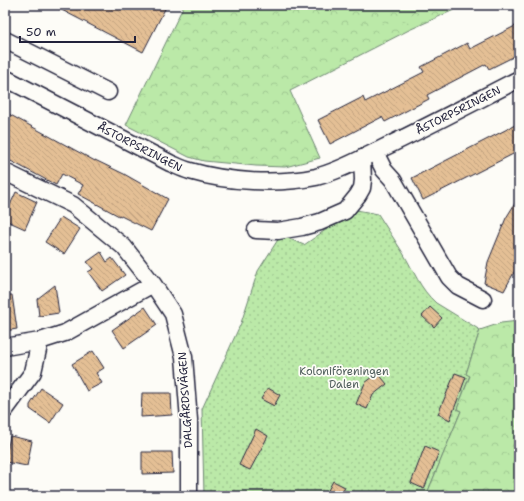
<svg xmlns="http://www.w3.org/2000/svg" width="524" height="501" viewBox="0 0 524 501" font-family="'Shantell Sans',sans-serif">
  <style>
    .green { fill: url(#green-dots); stroke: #6e8672 }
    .forest { fill: url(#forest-crowns); stroke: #6e8672 }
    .building { fill: url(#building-back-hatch); stroke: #22223b }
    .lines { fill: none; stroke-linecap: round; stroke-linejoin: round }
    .minor-casing { stroke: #22223b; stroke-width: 19 }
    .minor { stroke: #fdfcf7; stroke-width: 16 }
    .labels { text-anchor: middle; stroke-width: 3.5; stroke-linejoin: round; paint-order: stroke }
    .street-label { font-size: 11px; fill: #22223b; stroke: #fdfcf7 }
    .park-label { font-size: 11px; fill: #505e5c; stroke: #fdfcf7 }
  </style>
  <defs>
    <pattern id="green-dots" width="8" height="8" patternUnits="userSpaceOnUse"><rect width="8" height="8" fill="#bbe9a8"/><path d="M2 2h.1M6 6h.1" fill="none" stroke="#a0c892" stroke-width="1.8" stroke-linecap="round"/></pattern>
    <pattern id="forest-crowns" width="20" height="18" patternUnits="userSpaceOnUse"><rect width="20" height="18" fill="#bbe9a8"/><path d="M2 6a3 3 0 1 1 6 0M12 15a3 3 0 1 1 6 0" fill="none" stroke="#a0c892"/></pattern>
    <pattern id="building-back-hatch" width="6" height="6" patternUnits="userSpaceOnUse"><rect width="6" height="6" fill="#e4bf95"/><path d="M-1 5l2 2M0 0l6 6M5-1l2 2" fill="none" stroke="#c3a481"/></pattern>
  </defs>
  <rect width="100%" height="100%" fill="#fdfcf7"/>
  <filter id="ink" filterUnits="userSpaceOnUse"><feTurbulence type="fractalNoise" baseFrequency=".025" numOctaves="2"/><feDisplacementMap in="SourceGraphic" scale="8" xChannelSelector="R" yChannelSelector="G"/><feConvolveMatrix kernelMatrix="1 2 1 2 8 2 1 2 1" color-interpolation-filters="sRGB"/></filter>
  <g filter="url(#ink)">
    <path class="green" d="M351 209 378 214C386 227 395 240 403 253 414 271 420 289 436 303L480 330 466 374 470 375 457 409 461 411 426 496H204L202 409 241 323 258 271 279 238 285 237 304 245 337 222Z"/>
    <path class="forest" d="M184 5H465L409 30 290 91 320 158 285 167 256 166 204 161 189 157 126 125Z
      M519 321V496H426L461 411 457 409 470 376 466 374 480 330 501 323Z"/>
    <path class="building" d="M52 5H167L143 52Z
      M519 24V54L489 69 486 64 427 95 429 99 385 122 382 117 330 144 318 120 363 97 365 102 424 72 421 67 467 43 470 49Z
      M5 112 95 161V160L124 174 168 199 151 231 119 215V216L78 194 83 185 62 174 56 185 5 158Z
      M519 123V151L423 200 412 178Z
      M16 192 37 202 25 229 5 220V216Z
      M519 197V263L504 291 484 283 488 262 506 218Z
      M61 217 80 229 64 254 45 242Z
      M101 252 107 262 112 258 125 275 102 291 88 272 93 269 87 262Z
      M55 285 59 313 39 316 37 299Z
      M5 295H12L17 329 5 331Z
      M145 307 157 325 124 348 112 330Z
      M430 307 442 318 434 327 422 316Z
      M93 351 104 368 96 373 102 383 87 391 72 364Z
      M378 373 387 384 373 395 367 409 356 404 365 383Z
      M455 373 466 377 450 420 438 414Z
      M41 388 63 403 50 423 30 409V405Z
      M268 388 280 395 274 406 261 399Z
      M142 393H171L172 415 141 417Z
      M256 429 268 436 250 470 239 465Z
      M10 436 32 441 27 466 5 462Z
      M425 446 439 452 424 489 411 483Z
      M142 452H172L173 473 142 474Z
      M333 481 345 487 341 496H325Z"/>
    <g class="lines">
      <defs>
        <path id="minor" d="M5 40 108 92
          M5 78 170 163C177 166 183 169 190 171 227 182 278 185 316 177 340 171 362 158 383 148 429 126 474 102 519 79
          M375 152 384 170 393 180 449 277 458 286 483 299
          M5 172 73 205 124 247 153 284 173 314 184 357 189 420V496
          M256 230 278 231 302 227 320 222 345 211 358 195 362 188 363 180 362 158
          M5 347 40 341 65 333 153 284
          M5 410 33 372 40 341"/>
      </defs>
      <use href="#minor" class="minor-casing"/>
      <use href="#minor" class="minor"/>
    </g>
  </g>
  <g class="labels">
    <g class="street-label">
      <text transform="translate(458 110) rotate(-27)" y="4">ÅSTORPSRINGEN</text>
      <text transform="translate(140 147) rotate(27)" y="4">ÅSTORPSRINGEN</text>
      <text transform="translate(185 400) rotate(-94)" y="4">DALGÅRDSVÄGEN</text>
    </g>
    <g class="park-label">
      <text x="344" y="375">Koloniföreningen<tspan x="344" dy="13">Dalen</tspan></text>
    </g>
  </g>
  <rect width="524" height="501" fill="none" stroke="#fdfcf7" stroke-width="20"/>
  <rect x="10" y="10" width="504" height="481" fill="none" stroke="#22223b" stroke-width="1.5" filter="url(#ink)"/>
  <path d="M20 36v6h115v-6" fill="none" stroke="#22223b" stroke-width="2"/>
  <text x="26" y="36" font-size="12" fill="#22223b" stroke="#fdfcf7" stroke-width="3" paint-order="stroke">50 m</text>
</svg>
